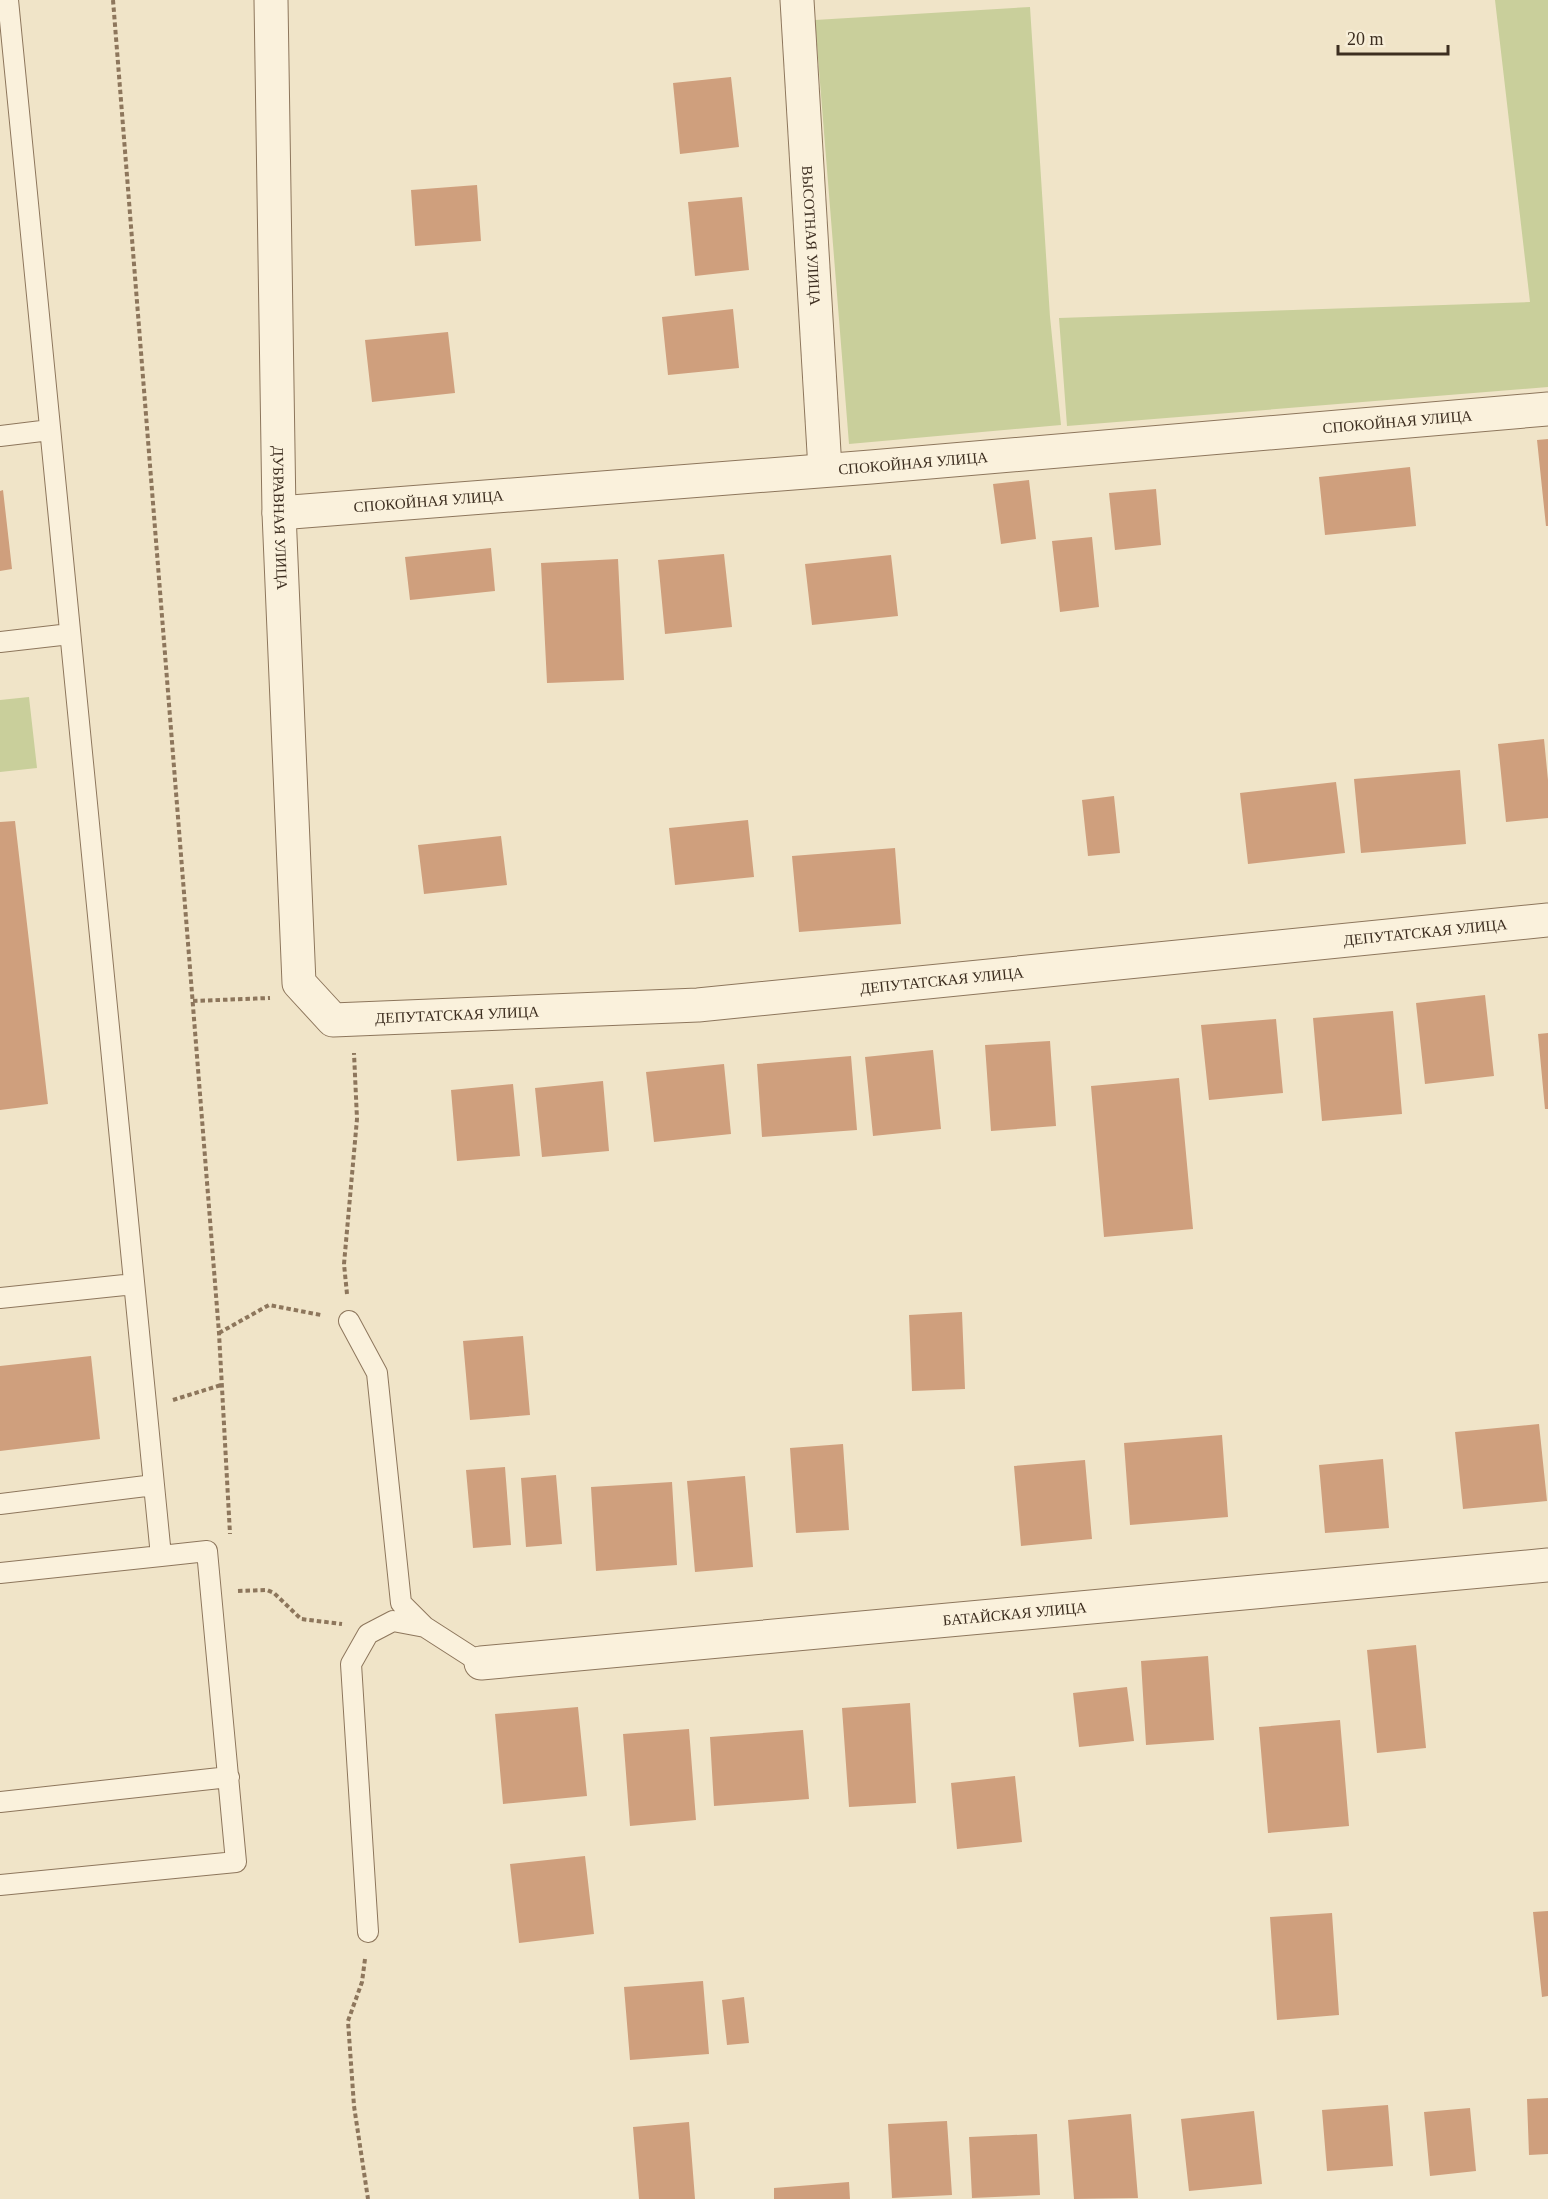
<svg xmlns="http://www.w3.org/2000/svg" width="1548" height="2199" viewBox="0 0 1548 2199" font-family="Georgia,serif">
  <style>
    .green { fill: #c9cf9b }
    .building { fill: #cf9f7d }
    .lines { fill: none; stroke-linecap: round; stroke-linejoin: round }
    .service-casing { stroke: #8d765c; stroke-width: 22 }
    .minor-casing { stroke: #8d765c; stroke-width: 35 }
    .path { stroke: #8d765c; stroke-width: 4; stroke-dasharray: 4.5 3; stroke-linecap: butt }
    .service { stroke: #faf1dc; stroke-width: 20 }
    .minor { stroke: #faf1dc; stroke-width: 33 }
    .labels { text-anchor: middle; stroke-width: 6; stroke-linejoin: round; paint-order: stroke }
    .street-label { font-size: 15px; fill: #3d2e20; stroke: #f7eed8 }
  </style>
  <rect width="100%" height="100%" fill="#f0e4c8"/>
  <path class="green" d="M1495 0H1548V387L1067 426 1059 318 1530 302Z
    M1030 7 1050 317 1061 425 849 444 815 20Z
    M29 697 37 768 0 772V700Z"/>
  <path class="building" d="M731 77 739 147 680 154 673 83Z
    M477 185 481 241 415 246 411 190Z
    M742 197 749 270 695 276 688 202Z
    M733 309 739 368 668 375 662 317Z
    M448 332 455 393 372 402 365 340Z
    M1548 439V526H1546L1537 440Z
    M1410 467 1416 526 1325 535 1319 477Z
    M1029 480 1036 539 1001 544 993 484Z
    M1156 489 1161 545 1115 550 1109 493Z
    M3 490 12 569 0 571V491Z
    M1092 537 1099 607 1060 612 1052 541Z
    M491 548 495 591 410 600 405 557Z
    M724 554 732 627 665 634 658 560Z
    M891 555 898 616 812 625 805 564Z
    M618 559 624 680 547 683 541 563Z
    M1544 739 1548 780V818L1506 822 1498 744Z
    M1460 770 1466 844 1361 853 1354 779Z
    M1336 782 1345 853 1248 864 1240 793Z
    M1114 796 1120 853 1088 856 1082 800Z
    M748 820 754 877 675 885 669 828Z
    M15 821 48 1104 0 1110V822Z
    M501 836 507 885 424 894 418 845Z
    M895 848 901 924 799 932 792 856Z
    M1485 995 1494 1076 1425 1084 1416 1003Z
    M1393 1011 1402 1114 1322 1121 1313 1018Z
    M1276 1019 1283 1093 1209 1100 1201 1025Z
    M1548 1033V1109H1545L1538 1034Z
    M1050 1041 1056 1126 991 1131 985 1045Z
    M933 1050 941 1129 873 1136 865 1057Z
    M851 1056 857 1130 762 1137 757 1064Z
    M724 1064 731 1134 654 1142 646 1072Z
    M1179 1078 1193 1229 1104 1237 1091 1086Z
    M603 1081 609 1151 542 1157 535 1088Z
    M513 1084 520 1156 457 1161 451 1090Z
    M962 1312 965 1389 912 1391 909 1315Z
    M523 1336 530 1415 470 1420 463 1341Z
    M91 1356 100 1439 0 1451V1366Z
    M1539 1424 1547 1501 1463 1509 1455 1432Z
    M1222 1435 1228 1517 1130 1525 1124 1443Z
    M843 1444 849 1530 796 1533 790 1448Z
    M1383 1459 1389 1528 1325 1533 1319 1465Z
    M1085 1460 1092 1539 1021 1546 1014 1466Z
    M505 1467 511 1545 473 1548 466 1470Z
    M556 1475 562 1544 526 1547 521 1478Z
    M745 1476 753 1567 695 1572 687 1481Z
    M672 1482 677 1565 596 1571 591 1487Z
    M1416 1645 1426 1748 1377 1753 1367 1650Z
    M1208 1656 1214 1740 1146 1745 1141 1661Z
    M1127 1687 1134 1741 1079 1747 1073 1693Z
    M910 1703 916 1803 849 1807 842 1708Z
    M578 1707 587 1796 503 1804 495 1714Z
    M1340 1720 1349 1826 1268 1833 1259 1727Z
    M689 1729 696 1820 630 1826 623 1734Z
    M803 1730 809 1799 714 1806 710 1737Z
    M1015 1776 1022 1842 957 1849 951 1783Z
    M585 1856 594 1934 519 1943 510 1864Z
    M1548 1911V1996L1542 1997 1533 1912Z
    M1332 1913 1339 2015 1277 2020 1270 1917Z
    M703 1981 709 2054 630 2060 624 1987Z
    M744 1997 749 2043 727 2045 722 2000Z
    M1548 2098V2154L1529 2155 1527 2099Z
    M1388 2105 1393 2166 1327 2171 1322 2110Z
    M1470 2108 1476 2171 1430 2176 1424 2112Z
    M1254 2111 1262 2184 1189 2191 1181 2119Z
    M1131 2114 1138 2198 1074 2199 1068 2120Z
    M947 2121 952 2195 892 2198 888 2124Z
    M689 2122 695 2199H639L633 2127Z
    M1037 2134 1040 2195 972 2198 969 2137Z
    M849 2182 850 2199H774V2188Z"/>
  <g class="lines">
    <defs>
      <path id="service" d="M0 436 50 430
        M0 642 70 634
        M0 1298 134 1284
        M349 1321 377 1373 401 1603 425 1627 481 1663
        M0 1504 154 1485 8 0
        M0 1573 161 1556 154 1485
        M0 1802 229 1777
        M0 1885 236 1862 207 1551 161 1556
        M368 1932 351 1664 368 1634 393 1621 425 1627"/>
      <g id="minor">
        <path id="s1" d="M271 0 279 513 299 983 333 1020 698 1005 1548 920"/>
        <path id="s2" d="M797 0 825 469"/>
        <path id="s3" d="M279 513 871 467 1548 409"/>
        <path id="s4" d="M481 1663 1548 1565"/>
      </g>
    </defs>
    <use href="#service" class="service-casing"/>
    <use href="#minor" class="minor-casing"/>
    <path class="path" d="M113 0 219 1333 230 1534
      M193 1001 270 998
      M347 1294 344 1264 357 1119 354 1053
      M219 1333 269 1305 321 1315
      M173 1400 221 1385
      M238 1591 267 1590 274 1593 301 1619 342 1624
      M365 1959 362 1982 348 2021 354 2106 368 2199"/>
    <use href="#service" class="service"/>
    <use href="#minor" class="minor"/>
  </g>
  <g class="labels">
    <g class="street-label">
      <text dy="5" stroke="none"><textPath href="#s2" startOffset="236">ВЫСОТНАЯ УЛИЦА</textPath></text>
      <text dy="5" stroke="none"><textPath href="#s3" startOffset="1122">СПОКОЙНАЯ УЛИЦА</textPath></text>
      <text dy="5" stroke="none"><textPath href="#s3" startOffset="636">СПОКОЙНАЯ УЛИЦА</textPath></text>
      <text dy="5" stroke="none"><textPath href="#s3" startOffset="150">СПОКОЙНАЯ УЛИЦА</textPath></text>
      <text dy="5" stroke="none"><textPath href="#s1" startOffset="518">ДУБРАВНАЯ УЛИЦА</textPath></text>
      <text dy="5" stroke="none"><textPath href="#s1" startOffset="2130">ДЕПУТАТСКАЯ УЛИЦА</textPath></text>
      <text dy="5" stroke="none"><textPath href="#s1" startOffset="1644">ДЕПУТАТСКАЯ УЛИЦА</textPath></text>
      <text dy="5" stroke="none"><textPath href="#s1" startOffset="1158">ДЕПУТАТСКАЯ УЛИЦА</textPath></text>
      <text dy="5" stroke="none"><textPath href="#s4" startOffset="536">БАТАЙСКАЯ УЛИЦА</textPath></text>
    </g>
  </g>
  <path d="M1338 45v9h110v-9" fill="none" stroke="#3d2e20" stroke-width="3"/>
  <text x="1347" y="45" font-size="18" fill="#3d2e20" stroke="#f7eed8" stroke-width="4.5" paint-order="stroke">20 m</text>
</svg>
